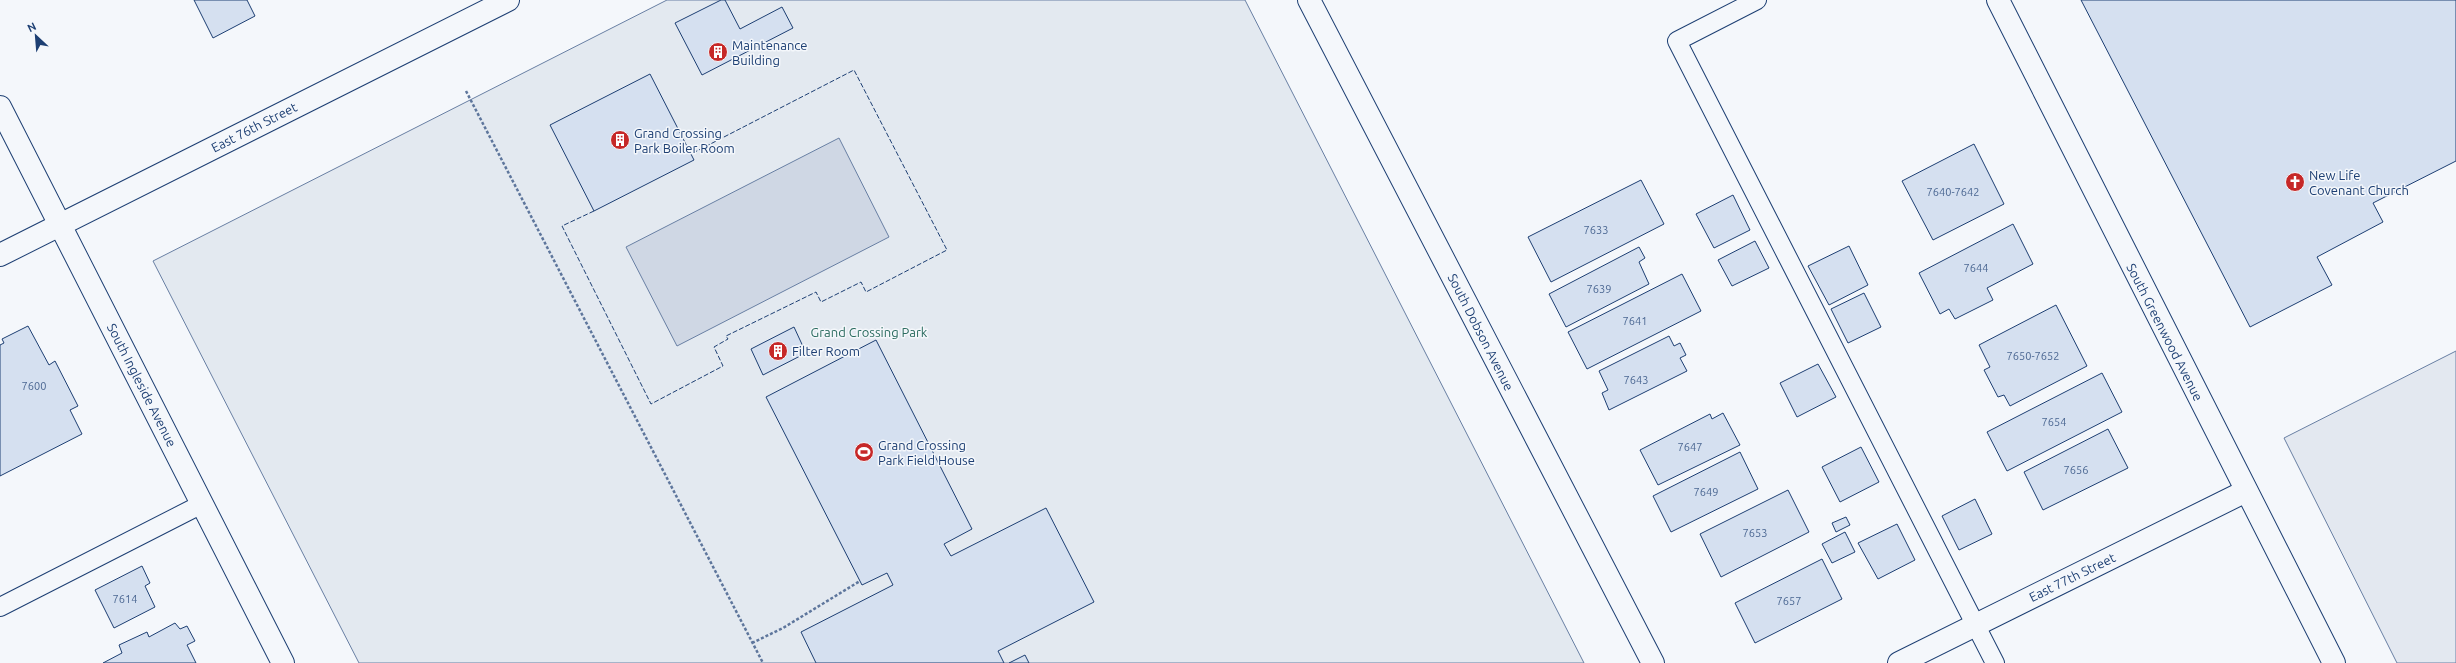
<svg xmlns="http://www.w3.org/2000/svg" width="2456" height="663" viewBox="0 0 2456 663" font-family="Ubuntu,sans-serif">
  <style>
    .green { fill: #e3e9f0; stroke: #687fa3 }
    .parking { fill: #e3e8f0; stroke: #687fa3 }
    .water { fill: #cfd7e4; stroke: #687fa3 }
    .building { fill: #d5e0f0; stroke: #1d3f73 }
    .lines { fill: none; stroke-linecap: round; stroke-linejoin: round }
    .lane-casing { stroke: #1d3f73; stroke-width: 20 }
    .street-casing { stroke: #1d3f73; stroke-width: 24 }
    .secondary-casing { stroke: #1d3f73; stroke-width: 24 }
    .path { stroke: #5e769c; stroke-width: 2.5; stroke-dasharray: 3 2; stroke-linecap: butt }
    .lane { stroke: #f4f7fb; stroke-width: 18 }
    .street { stroke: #f4f7fb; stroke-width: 22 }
    .secondary { stroke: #f4f7fb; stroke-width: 22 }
    .fence { stroke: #1d3f73; stroke-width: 1; stroke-dasharray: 5 2; stroke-linecap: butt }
    .labels { text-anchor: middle; stroke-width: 3; stroke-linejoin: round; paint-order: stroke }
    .number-label { font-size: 11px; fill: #4b6792 }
    .poi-label { font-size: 13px; fill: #1d3f73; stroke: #f4f7fb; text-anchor: start }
    .street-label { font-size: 13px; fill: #1d3f73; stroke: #f4f7fb }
    .park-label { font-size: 13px; fill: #2c6c60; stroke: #f4f7fb }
  </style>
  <rect width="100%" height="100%" fill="#f4f7fb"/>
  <path class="green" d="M667 0H1245L1584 663H359L153 261Z"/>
  <path class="parking" d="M2456 351V663H2397L2284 438Z"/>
  <path class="water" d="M839 138 889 237 677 346 626 247Z"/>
  <path class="building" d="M194 0H247L255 16 213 38Z
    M721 0H725L740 29 782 7 793 28 702 75 675 23Z
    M2081 0H2456V161L2373 203 2383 222 2317 257 2332 285 2250 327Z
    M650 74 694 160 594 211 550 125Z
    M1974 144 2004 204 1933 240 1902 181Z
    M1641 180 1664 224 1551 282 1528 237Z
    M1733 195 1750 230 1714 248 1696 214Z
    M2013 224 2033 264 1987 288 1993 300 1955 319 1949 309 1940 314 1919 273Z
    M1755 241 1769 268 1732 286 1718 260Z
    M1849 246 1868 285 1829 305 1808 266Z
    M1639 247 1645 258 1639 262 1649 284 1566 327 1549 294Z
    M1682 274 1701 311 1587 369 1568 332Z
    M1864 293 1881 327 1848 343 1831 309Z
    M2056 305 2087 366 2010 406 2004 395 1998 397 1984 370 1990 367 1979 345Z
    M28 326 49 365 55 361 78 406 70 410 82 434 0 476V345L4 343 2 339Z
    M794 327 806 353 763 375 751 349Z
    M1669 336 1674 346 1680 343 1686 355 1680 358 1687 371 1609 410 1602 393 1608 390 1599 371Z
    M876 340 972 529 944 544 951 556 1046 508 1094 602 998 651 1004 663H816L801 632 893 585 887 573 862 585 766 397Z
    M1818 364 1836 397 1797 417 1780 383Z
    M2102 373 2122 412 2007 471 1987 432Z
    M1723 413 1740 445 1658 485 1640 450 1710 414 1712 419Z
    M2108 429 2128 468 2043 510 2024 472Z
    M1861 447 1879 482 1840 502 1822 467Z
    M1740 452 1758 489 1671 532 1653 496Z
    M1788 490 1809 532 1721 577 1700 534Z
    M1975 499 1992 534 1959 550 1942 516Z
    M1846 517 1850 525 1836 532 1832 523Z
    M1897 524 1915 560 1878 579 1858 543Z
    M1845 532 1855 552 1832 563 1822 544Z
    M1822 559 1842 599 1755 643 1735 603Z
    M142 566 150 583 145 586 155 607 114 628 95 590Z
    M175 623 180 629 187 626 195 641 187 645 196 663H103L122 653 119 645 147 632 149 637Z
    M1025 655 1029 663H1009Z"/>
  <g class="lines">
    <defs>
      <path id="lane" d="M1757 0 1677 41 1995 663
        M0 607 202 504"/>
      <path id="street" d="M1309 0 1653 663
        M0 107 283 663
        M1899 663 2246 491"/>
      <path id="secondary" d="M1998 0 2334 663
        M0 255 508 0"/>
    </defs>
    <use href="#lane" class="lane-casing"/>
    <use href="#street" class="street-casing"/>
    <use href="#secondary" class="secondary-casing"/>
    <path class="path" d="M466 91 763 663
      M752 643 783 628 860 581"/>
    <use href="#lane" class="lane"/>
    <use href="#street" class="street"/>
    <use href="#secondary" class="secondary"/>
    <path class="fence" d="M594 211 562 226 651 404 723 366 714 347 728 339 726 336 816 292 821 302 861 282 866 292 947 250 854 70 691 154"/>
  </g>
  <defs>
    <symbol id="building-disc" viewBox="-11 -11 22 22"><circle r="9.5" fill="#c62828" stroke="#f4f7fb"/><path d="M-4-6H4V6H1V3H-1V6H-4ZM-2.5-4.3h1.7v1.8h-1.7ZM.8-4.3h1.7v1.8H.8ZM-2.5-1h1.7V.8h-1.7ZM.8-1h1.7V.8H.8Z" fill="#fff"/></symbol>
    <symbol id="church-disc" viewBox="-11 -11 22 22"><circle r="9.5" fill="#c62828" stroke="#f4f7fb"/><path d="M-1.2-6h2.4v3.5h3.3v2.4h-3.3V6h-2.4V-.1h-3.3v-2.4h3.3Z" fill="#fff"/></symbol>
    <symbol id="stadium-disc" viewBox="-11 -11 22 22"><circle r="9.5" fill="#c62828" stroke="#f4f7fb"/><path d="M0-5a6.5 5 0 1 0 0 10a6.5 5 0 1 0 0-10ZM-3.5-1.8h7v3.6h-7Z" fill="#fff"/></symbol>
  </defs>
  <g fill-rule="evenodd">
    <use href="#building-disc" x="707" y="41" width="22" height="22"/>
    <use href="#building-disc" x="609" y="129" width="22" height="22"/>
    <use href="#church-disc" x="2284" y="171" width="22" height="22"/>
    <use href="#building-disc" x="767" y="340" width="22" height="22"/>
    <use href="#stadium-disc" x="853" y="441" width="22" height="22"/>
  </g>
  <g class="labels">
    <g class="number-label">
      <text x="1953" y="196">7640-7642</text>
      <text x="1596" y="234">7633</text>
      <text x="1976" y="272">7644</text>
      <text x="1599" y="293">7639</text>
      <text x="1635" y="325">7641</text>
      <text x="2033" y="360">7650-7652</text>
      <text x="1636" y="384">7643</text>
      <text x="34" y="390">7600</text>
      <text x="2054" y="426">7654</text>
      <text x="1690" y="451">7647</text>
      <text x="2076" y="474">7656</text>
      <text x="1706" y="496">7649</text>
      <text x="1755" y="537">7653</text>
      <text x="125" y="603">7614</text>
      <text x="1789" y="605">7657</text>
    </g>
    <g class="poi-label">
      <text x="732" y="50">Maintenance<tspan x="732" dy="15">Building</tspan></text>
      <text x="634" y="138">Grand Crossing<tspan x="634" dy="15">Park Boiler Room</tspan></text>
      <text x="2309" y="180">New Life<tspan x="2309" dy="15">Covenant Church</tspan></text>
      <text x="792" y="356">Filter Room</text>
      <text x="878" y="450">Grand Crossing<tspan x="878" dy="15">Park Field House</tspan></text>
    </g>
    <g class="street-label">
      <text transform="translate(254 127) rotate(-27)" y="5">East 76th Street</text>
      <text transform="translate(1481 332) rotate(63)" y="5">South Dobson Avenue</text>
      <text transform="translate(2165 332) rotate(63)" y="5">South Greenwood Avenue</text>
      <text transform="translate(142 385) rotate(63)" y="5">South Ingleside Avenue</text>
      <text transform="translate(2072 577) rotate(-26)" y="5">East 77th Street</text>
    </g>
    <g class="park-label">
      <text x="869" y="337">Grand Crossing Park</text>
    </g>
  </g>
  <g transform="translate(36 36) rotate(334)" stroke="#f4f7fb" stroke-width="3" paint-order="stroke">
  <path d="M0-3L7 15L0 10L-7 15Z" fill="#1d3f73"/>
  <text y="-6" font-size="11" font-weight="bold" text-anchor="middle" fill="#1d3f73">N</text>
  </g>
</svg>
